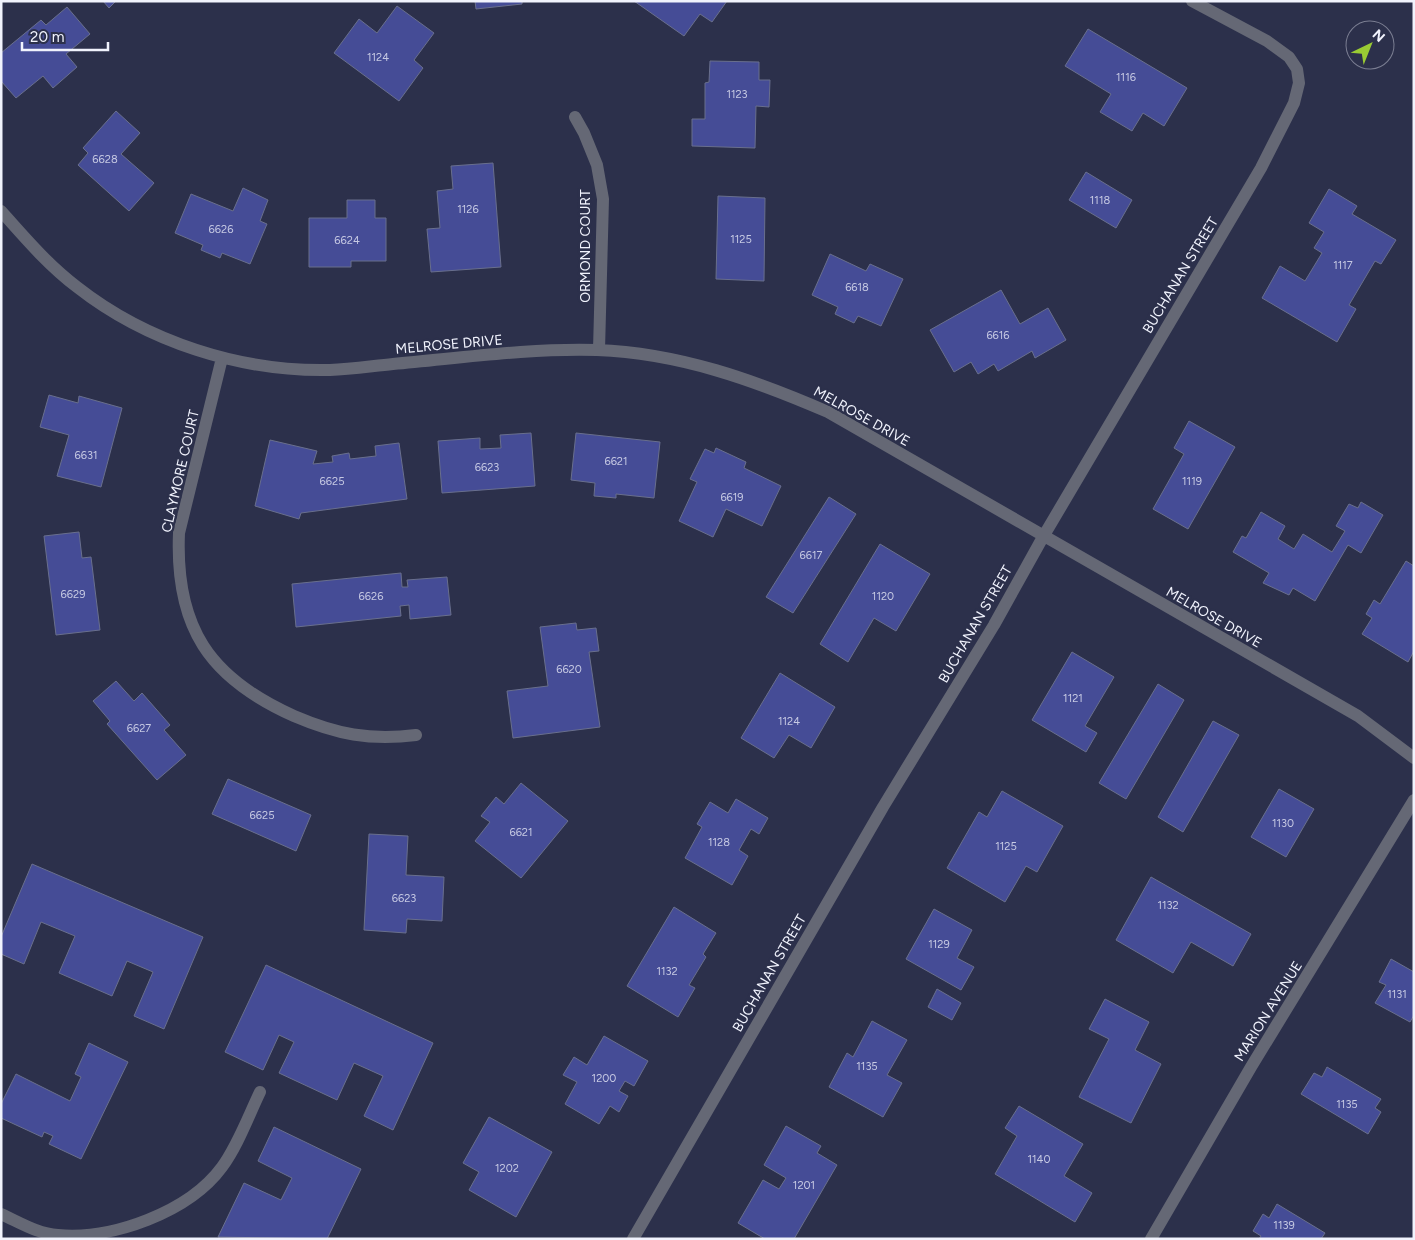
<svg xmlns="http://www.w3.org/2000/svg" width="1415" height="1240" viewBox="0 0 1415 1240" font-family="Figtree,sans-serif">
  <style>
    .building { fill: #454c96; stroke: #696f8d }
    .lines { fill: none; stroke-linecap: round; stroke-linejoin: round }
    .minor { stroke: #656875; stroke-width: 12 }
    .labels { text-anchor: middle; stroke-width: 4.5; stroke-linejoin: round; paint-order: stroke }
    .number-label { font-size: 11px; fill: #c6c9e3 }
    .street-label { font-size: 14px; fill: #f1f3fd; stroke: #2c304b }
  </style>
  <rect width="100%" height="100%" fill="#2c304b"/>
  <path class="building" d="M103 1H116L109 8Z
    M475 1H525L522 2V4L476 9Z
    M634 1H727L712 22 700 14 684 36Z
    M397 6 434 33 414 60 423 68 399 101 334 53 359 19 377 33Z
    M67 7 90 34 66 54 77 67 53 88 43 76 16 98 1 81V53L41 20 46 25Z
    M1088 29 1187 88 1164 126 1143 113 1132 131 1100 112 1111 94 1065 66Z
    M710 61 759 62V80H770L769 107 756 106 755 148 692 146V119H705V83L709 82Z
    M116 111 140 133 121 154 154 183 129 211 78 165 88 153 83 148Z
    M493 163 501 267 431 272 427 229 440 228 437 191 453 189 451 166Z
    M1086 172 1132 200 1116 228 1069 200Z
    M243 188 268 200 260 221 267 224 250 264 222 253 220 258 201 250 203 245 175 233 191 194 233 211Z
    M1329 189 1357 206 1352 214 1396 240 1381 264 1375 261 1349 305 1356 309 1337 342 1262 298 1280 266 1305 281 1322 253 1314 248 1324 232 1309 223Z
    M718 196 765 198 764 281 716 279Z
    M347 200H375V218H386V261H351V267H309V218H347Z
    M830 254 866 271 870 264 903 279 881 326 858 316 854 323 835 314 838 307 812 295Z
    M1001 290 1020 324 1048 308 1066 340 1035 358 1032 351 998 371 994 364 978 374 971 362 954 372 930 330Z
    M49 395 78 403 79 396 122 408 101 487 57 476 69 435 40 427Z
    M1189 421 1235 447 1188 529 1153 509 1184 454 1174 448Z
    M531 433 535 486 442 493 438 441 480 438V449L501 448 500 435Z
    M576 433 660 442 654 498 616 494V498L594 496 595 483 571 480Z
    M270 440 317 451 313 464 333 462 332 456 349 453 350 459 376 456 375 446 399 443 407 499 301 513 299 519 255 506Z
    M716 448 746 462 744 468 781 486 762 526 726 509 713 537 679 521 697 482 690 479 705 449 714 453Z
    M829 497 856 514 793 613 766 597Z
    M1361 502 1383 515 1361 553 1348 545 1315 601 1293 588 1289 595 1263 583 1269 573 1233 552 1242 536 1246 538 1261 512 1285 526 1278 539 1294 549 1303 534 1332 552 1345 531 1336 526 1349 504 1358 508Z
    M79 532 82 558 91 557 100 630 56 635 44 536Z
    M880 544 930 574 896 631 874 618 848 662 820 644Z
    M1406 561 1414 566V651L1408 662 1362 634 1372 618 1366 614 1374 600 1380 604Z
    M401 573 402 587H408L407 580 447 577 451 615 410 619 409 605 400 606 401 616 296 627 292 584Z
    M576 623 577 630 596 628 599 651 589 652 600 727 513 738 507 691 548 686 540 627Z
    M1072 652 1114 677 1085 726 1097 733 1086 752 1032 720Z
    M780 673 835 707 811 748 789 735 774 758 741 738Z
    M116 681 134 701 142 693 170 725 164 730 186 755 157 780 107 724 110 721 93 701Z
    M1158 684 1184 700 1126 799 1099 783Z
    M1213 721 1239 735 1183 832 1158 817Z
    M228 779 311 815 296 851 212 814Z
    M521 783 568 821 521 878 475 841 490 822 481 816 496 797 504 804Z
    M1279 789 1314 809 1286 857 1251 837Z
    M1002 791 1063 826 1037 872 1026 866 1005 902 947 868 979 812 987 817Z
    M736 799 768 818 759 834 751 829 739 850 748 856 732 885 685 858 702 827 697 824 710 802 728 813Z
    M369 834 408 836 406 875 444 877 442 921 407 919 406 933 364 930Z
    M32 864 203 937 164 1029 134 1016 153 972 127 961 112 996 59 973 75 936 41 922 24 964 1 954V937Z
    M1151 877 1251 934 1233 966 1191 942 1173 973 1116 940Z
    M674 907 716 933 703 954 706 957 689 985 695 988 678 1017 627 986Z
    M934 909 972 930 957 958 974 967 961 990 906 959Z
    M1391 959 1414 972V1015L1410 1022 1375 1003 1386 985 1379 982Z
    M266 965 433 1043 393 1130 364 1116 383 1076 354 1063 337 1100 279 1073 294 1042 279 1035 263 1070 225 1052Z
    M937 989 961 1003 952 1020 928 1007Z
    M1105 999 1149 1022 1135 1050 1161 1064 1131 1123 1079 1097 1109 1039 1089 1029Z
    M872 1021 907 1040 887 1075 902 1083 883 1117 829 1087 847 1053 853 1057Z
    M604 1036 648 1061 634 1086 625 1081 619 1091 628 1096 619 1112 610 1106 599 1124 565 1104 577 1082 563 1075 574 1057 587 1065Z
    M89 1043 128 1062 81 1159 49 1144 53 1136 44 1132 42 1137 1 1118V1104L16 1074 70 1101 81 1077 75 1074Z
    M1327 1067 1381 1099 1375 1108 1381 1112 1368 1134 1301 1094 1314 1073 1322 1077Z
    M1019 1106 1083 1144 1064 1176 1092 1193 1075 1222 995 1174 1017 1136 1005 1128Z
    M489 1117 552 1152 516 1217 469 1190 479 1172 463 1163Z
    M786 1126 821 1146 817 1153 837 1165 794 1239H765L738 1223 763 1180 779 1189 786 1178 764 1165Z
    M274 1127 361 1169 327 1239 218 1237 244 1183 281 1200 292 1178 258 1161Z
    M1277 1204 1325 1233 1321 1239H1259L1261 1236 1253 1231 1263 1214 1269 1218Z"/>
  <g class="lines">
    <path class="minor" d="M575 117 584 133 597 165 603 199 599 350
      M1 211C25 238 48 265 77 287 147 342 241 372 330 370 351 369 372 366 393 364 461 358 529 348 597 350 679 353 754 380 828 412L1358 716 1414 758
      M222 358 179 533C175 627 209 678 294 716 336 734 370 741 416 735
      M1 1214C19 1222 38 1234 58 1235 112 1240 189 1212 222 1167 238 1145 248 1117 260 1092
      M633 1239 883 807 994 625 1043 537 1261 168 1294 103 1299 83 1297 69 1289 57 1267 41 1192 1
      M1151 1239 1251 1067 1414 800"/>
  </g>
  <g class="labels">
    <g class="number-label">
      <text x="378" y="61">1124</text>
      <text x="1126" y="81">1116</text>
      <text x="737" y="98">1123</text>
      <text x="105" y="163">6628</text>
      <text x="1100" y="204">1118</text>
      <text x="468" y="213">1126</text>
      <text x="221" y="233">6626</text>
      <text x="741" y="243">1125</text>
      <text x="347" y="244">6624</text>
      <text x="1343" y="269">1117</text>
      <text x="857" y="291">6618</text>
      <text x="998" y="339">6616</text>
      <text x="86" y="459">6631</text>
      <text x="616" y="465">6621</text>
      <text x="487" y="471">6623</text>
      <text x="332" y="485">6625</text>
      <text x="1192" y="485">1119</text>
      <text x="732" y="501">6619</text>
      <text x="811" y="559">6617</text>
      <text x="73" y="598">6629</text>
      <text x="371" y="600">6626</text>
      <text x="883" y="600">1120</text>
      <text x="569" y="673">6620</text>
      <text x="1073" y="702">1121</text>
      <text x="789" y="725">1124</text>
      <text x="139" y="732">6627</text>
      <text x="262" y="819">6625</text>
      <text x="1283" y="827">1130</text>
      <text x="521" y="836">6621</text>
      <text x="719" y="846">1128</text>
      <text x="1006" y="850">1125</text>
      <text x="404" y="902">6623</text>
      <text x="1168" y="909">1132</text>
      <text x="939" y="948">1129</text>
      <text x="667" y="975">1132</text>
      <text x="1397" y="998">1131</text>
      <text x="867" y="1070">1135</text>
      <text x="604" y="1082">1200</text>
      <text x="1347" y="1108">1135</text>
      <text x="1039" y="1163">1140</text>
      <text x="507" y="1172">1202</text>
      <text x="804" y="1189">1201</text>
      <text x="1284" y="1229">1139</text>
    </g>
    <g class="street-label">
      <text transform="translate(585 246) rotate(-90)" y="5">ORMOND COURT</text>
      <text transform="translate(1180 275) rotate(-59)" y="5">BUCHANAN STREET</text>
      <text transform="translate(449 344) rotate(-5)" y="5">MELROSE DRIVE</text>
      <text transform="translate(862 416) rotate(29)" y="5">MELROSE DRIVE</text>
      <text transform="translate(180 471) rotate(-77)" y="5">CLAYMORE COURT</text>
      <text transform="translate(1214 617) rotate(30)" y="5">MELROSE DRIVE</text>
      <text transform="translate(975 624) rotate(-60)" y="5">BUCHANAN STREET</text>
      <text transform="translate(769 973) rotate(-60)" y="5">BUCHANAN STREET</text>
      <text transform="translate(1268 1011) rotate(-58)" y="5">MARION AVENUE</text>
    </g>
  </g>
  <rect width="1415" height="1240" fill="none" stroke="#f1f3fd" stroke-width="5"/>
  <g transform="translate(1370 45) rotate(43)"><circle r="24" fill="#2c304b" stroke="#7b7e92"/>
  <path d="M0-4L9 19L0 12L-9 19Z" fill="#9acb34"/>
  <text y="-8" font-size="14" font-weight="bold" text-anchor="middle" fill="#f1f3fd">N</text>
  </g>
  <path d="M22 42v8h86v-8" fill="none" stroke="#f1f3fd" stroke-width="2.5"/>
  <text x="30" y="42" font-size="15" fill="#f1f3fd" stroke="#2c304b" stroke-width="4" paint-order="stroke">20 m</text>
</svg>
